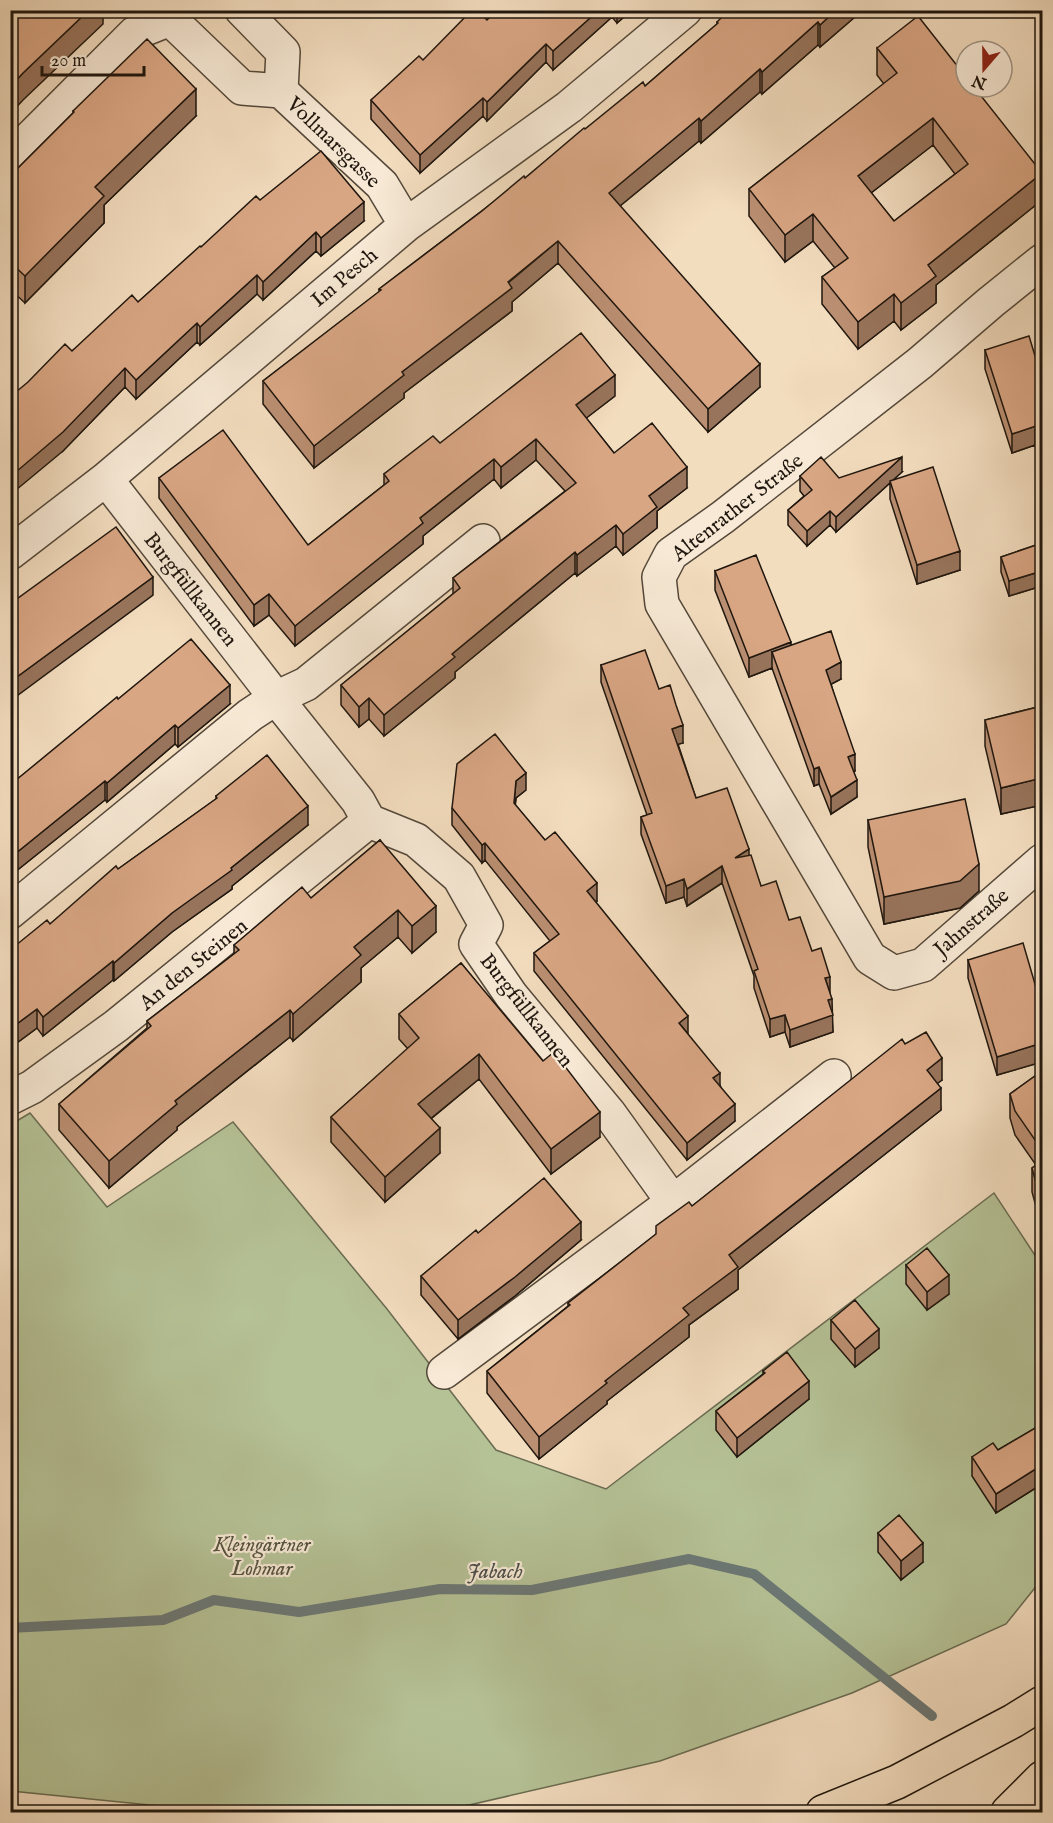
<svg xmlns="http://www.w3.org/2000/svg" width="1053" height="1823" viewBox="0 0 1053 1823" font-family="'IM FELL English',serif">
  <style>
    .green { fill: #b5c296; stroke: #6a6c52; stroke-width: 1.5 }
    .lines { fill: none; stroke-linecap: round; stroke-linejoin: round }
    .stream { stroke: #6b7876; stroke-width: 10 }
    .minor-casing { stroke: #54483a; stroke-width: 36 }
    .highway-casing { stroke: #1f160e; stroke-width: 36 }
    .minor { stroke: #f7e9d5; stroke-width: 33 }
    .highway { stroke: #f3ddbf; stroke-width: 33 }
    .wall { fill: #bb8f72; stroke: #1f160e; stroke-width: 1.5; fill-rule: evenodd }
    .shaded-wall { fill: #98745c; stroke: #1f160e; stroke-width: 1.5 }
    .building { fill: #d9a684; stroke: #1f160e; stroke-width: 1.5; fill-rule: evenodd }
    .labels { text-anchor: middle; stroke-width: 4.5; stroke-linejoin: round; paint-order: stroke }
    .street-label { font-size: 21px; fill: #1f160e; stroke: #f7e9d5 }
    .park-label { font-size: 21px; font-style: italic; fill: #54523e; stroke: #f7e9d5 }
    .water-label { font-size: 22px; font-style: italic; fill: #4b4f4b; stroke: #f7e9d5 }
  </style>
  <rect width="100%" height="100%" fill="#f3ddbf"/>
  <filter id="stains"><feTurbulence type="fractalNoise" baseFrequency=".00333" numOctaves="4"/><feColorMatrix values="0 0 0 0 .2 0 0 0 0 .09 0 0 0 0 .02 0 0 0 .5 -.17"/></filter>
  <radialGradient id="worn" r=".72"><stop offset=".6" stop-color="#630" stop-opacity="0"/><stop offset="1" stop-color="#630" stop-opacity=".3"/></radialGradient>
  <path class="green" d="M30 1113 107 1207 233 1122 387 1309 496 1450 606 1489 994 1193 1042 1266V1579L1006 1624 852 1693 660 1761 439 1812H358L160 1806 11 1791 10 1125Z"/>
  <g class="lines">
    <path class="stream" d="M10 1628 163 1620 214 1600 299 1612 440 1589 532 1590 689 1559 754 1574 932 1716"/>
    <defs>
      <path id="minor" d="M156 10 170 19 242 88 281 91 283 52 242 10
        M281 91 382 185 406 225
        M10 158 135 33 170 19 178 10
        M1042 261 991 302 920 363 723 517 671 554 659 577 662 604 870 958 894 973 923 965 1042 861
        M106 479 276 698 358 801 369 821 416 840 459 877 486 925 476 944 511 995 609 1113 673 1202
        M10 553 106 479 406 225 569 107 685 10
        M10 912 250 715 276 698 306 684 483 541
        M10 1098 32 1087 116 1026 369 821
        M444 1372 673 1202 834 1076"/>
      <path id="highway" d="M823 1812 897 1782 1013 1721 1042 1703
        M1008 1812 1042 1778"/>
    </defs>
    <use href="#minor" class="minor-casing"/>
    <use href="#highway" class="highway-casing"/>
    <use href="#minor" class="minor"/>
    <use href="#highway" class="highway"/>
  </g>
  <path class="wall" d="M497 10H632L617 23 612 17 553 70 546 62 487 121 483 116 420 173 371 119V100L423 60 487 20Z
    M863 10 820 47 818 45 762 94 760 92 701 143 699 141 620 206 760 387 708 432 558 263 512 302V311L404 393V398L314 468 263 404V381L379 292V289L525 178 585 129 645 86 717 24V22Z
    M877 48 1042 200 936 285V303L901 330 894 321 858 349 822 304V277L835 268 813 241 785 262 749 216V189L884 84 877 75ZM933 145 955 174 894 221 871 193Z
    M73 111 196 116 104 205V223L25 303 10 289V176L73 113Z
    M260 200 364 221 321 256 316 251 263 300 257 294 200 345 197 342 136 399 125 387 63 451 72 351 138 302 201 247Z
    M985 350 1042 379V470L1035 445 1012 453 985 369Z
    M615 396 586 418 614 453 687 488 657 511V528L623 555 616 546 577 576 575 573 455 672V678L384 736 369 719 359 727 341 705V685L453 594V578L565 491 536 460 501 488 494 479 423 536V544L295 646 269 615 254 626 159 498V478L308 545 384 485V474L440 443Z
    M902 472 893 480 960 570 917 584 890 499V483L836 532 830 525 807 546 788 525V510L804 496 800 491V476L839 478Z
    M1042 543V586L1009 596 1001 572V557Z
    M715 571 791 645 841 679 831 684 855 771 854 772 857 797 831 814 819 784 814 786 772 668 749 677 715 590Z
    M601 665 659 689 683 743 678 744 696 798 749 855 761 886 789 920 812 951 830 994 833 1032 790 1047 785 1032 770 1037 754 988V976L722 883 687 906 684 897 666 903 641 834V817L647 815 601 682Z
    M118 699 230 704 178 747 175 744 107 802 105 800 10 876V785Z
    M1042 706V805L1001 814 985 746V720Z
    M526 790 516 798 515 805 597 901 595 902 687 1034 720 1085 735 1121 687 1160 534 971V953L550 941 485 860 482 863 452 825V808Z
    M216 796 308 825 232 886V889L172 932 114 981 113 980 43 1036 37 1028 10 1048 50 924 118 869 216 799Z
    M868 820 979 891 960 908 884 924 868 847Z
    M380 840 436 932 412 953 398 937 361 968V982L293 1041 290 1037 177 1127V1130L109 1188 59 1130V1104L147 1028V1021L234 954V945L311 898Z
    M968 960 1042 1008V1062L997 1075 968 978Z
    M461 963 600 1137 551 1174 479 1079 431 1119 440 1153 385 1202 331 1142V1117L408 1049 399 1039V1014Z
    M905 1044 942 1080 937 1083 941 1110 738 1270V1289L689 1325V1337L607 1401V1404L539 1459 487 1393V1371L568 1306V1303L692 1206Z
    M1042 1071V1252L1038 1246V1222L1040 1221 1032 1192V1168L1036 1165 1015 1135 1010 1118V1094Z
    M478 1233 581 1240 515 1296 458 1339 421 1295V1276Z
    M906 1265 949 1294 927 1310 906 1284Z
    M831 1320 879 1348 855 1367 831 1339Z
    M763 1371 809 1399 737 1457 716 1430V1411L763 1374Z
    M1042 1424V1484L996 1513 972 1476V1457L998 1450Z
    M878 1533 923 1562 901 1580 878 1552Z"/>
  <path class="shaded-wall" d="M89 10H103V24L23 100 10 114V87L23 73Z
    M599 10H612V17L553 70V51Z
    M617 10H632L617 23Z
    M836 10H863L820 47V25Z
    M818 22V45L762 94V72Z
    M546 44V62L487 121V102Z
    M760 69V92L701 143V121Z
    M196 89V116L104 205V223L25 303V276L95 187Z
    M483 98V116L420 173V155Z
    M699 118V141L609 215V193Z
    M933 118V145L858 203V176Z
    M1042 173V200L936 285V303L901 330V303L928 265Z
    M364 202V221L321 256V238Z
    M813 214V241L785 262V235Z
    M316 232V251L263 300V282Z
    M558 241V263L512 302V311L404 393V398L314 468V446Z
    M257 275V294L200 345V327Z
    M894 294V321L858 349V322Z
    M197 323V342L136 399V380Z
    M760 364V387L708 432V409Z
    M125 368V387L63 451 10 495V477Z
    M615 375V396L576 426V405Z
    M1042 424V443L1035 431V445L1012 453V434Z
    M536 439V460L501 488V467Z
    M902 457V472L836 532V517Z
    M494 459V479L423 536V544L295 646V626L420 518Z
    M687 467V488L657 511V528L623 555V534L649 496Z
    M830 511V525L807 546V531Z
    M616 525V546L577 576V555Z
    M960 551V570L917 584V565Z
    M575 552V573L455 672V678L384 736V715L452 654Z
    M1042 571V586L1009 596V581Z
    M153 577V595L10 701V682Z
    M269 594V615L254 626V605Z
    M791 642V660L772 652V668L749 677V658Z
    M841 662V679L826 687V670Z
    M230 685V704L178 747V728Z
    M369 698V719L359 727V707Z
    M175 725V744L107 802V783Z
    M683 725V743L672 746V729Z
    M855 754V771L848 774V757Z
    M819 767V784L814 786V769Z
    M526 773V790L516 798 514 820V803L516 781Z
    M1042 778V805L1001 814V788Z
    M857 780V797L831 814V797Z
    M105 781V800L10 876V858Z
    M308 806V825L232 886V889L172 932 114 981V963L172 913 231 868Z
    M485 843V860L482 863V845Z
    M749 849V866L735 858Z
    M979 864V891L960 908 884 924V897Z
    M722 866V883L687 906V889Z
    M684 879V897L666 903V886Z
    M597 883V901L587 908V891Z
    M436 906V932L412 953V926Z
    M398 910V937L361 968V982L293 1041V1014L354 947Z
    M113 961V980L43 1036V1017Z
    M830 977V994L825 978Z
    M832 999 833 1032 790 1047V1030L828 1000Z
    M37 1009V1028L10 1048V1029Z
    M290 1010V1037L177 1127V1130L109 1188V1161L175 1101Z
    M785 1015V1032L770 1037V1019Z
    M688 1016V1034L679 1023Z
    M1042 1043V1062L997 1075V1057Z
    M479 1054V1079L418 1129V1104Z
    M942 1058V1080L927 1092V1070Z
    M720 1073V1090L713 1078Z
    M941 1088V1110L738 1270V1289L689 1325V1337L607 1401V1404L539 1459V1437L605 1381 683 1308 729 1255Z
    M735 1104V1121L687 1160V1143Z
    M600 1112V1137L551 1174V1149Z
    M440 1128V1153L385 1202V1177Z
    M581 1222V1240L515 1296 458 1339V1320Z
    M949 1275V1294L927 1310V1292Z
    M879 1329V1348L855 1367V1349Z
    M809 1381V1399L737 1457V1438Z
    M1042 1465V1484L996 1513V1494Z
    M923 1543V1562L901 1580V1561Z"/>
  <path class="building" d="M10 10H89L23 73 10 87Z
    M472 10H477L487 20 497 10H599L553 51 546 44 487 102 483 98 420 155 371 100 419 56 423 60Z
    M729 10H836L820 25 818 22 762 72 760 69 701 121 699 118 609 193 760 364 708 409 558 241 508 282 512 288 402 372 404 375 314 446 263 381 381 290 379 289 482 211 524 176 525 178 584 128 585 129 643 82 645 86 718 23 717 22Z
    M918 16 966 77V87H974L1042 173 928 265 936 276 901 303 894 294 858 322 822 277 848 258 813 214 785 235 749 189 897 73 877 48ZM933 118 968 164 894 221 858 176Z
    M147 39 196 89 95 187 104 196 25 276 10 262V176L74 112 73 111Z
    M321 151 364 202 321 238 316 232 263 282 257 275 200 327 197 323 136 380 125 368 63 432 10 477V397L28 382 65 344 72 351 132 295 138 302 200 246 201 247 256 196 260 200Z
    M581 333 615 375 576 405 614 453 652 423 687 467 649 496 657 507 623 534 616 525 577 555 575 552 452 654 455 657 384 715 369 698 359 707 341 685 460 588 453 578 576 483 536 439 501 467 494 459 420 518 423 523 295 626 269 594 254 605 159 478 223 430 308 545 389 481 384 474 433 436 440 443Z
    M1029 336 1042 379V424L1012 434 985 350Z
    M1042 429V455L1035 431Z
    M821 457 839 478 902 457 836 517 830 511 807 531 788 510 812 490 800 476Z
    M933 467 960 551 917 565 890 481Z
    M116 527 153 577 10 682V604Z
    M1042 543V571L1009 581 1001 557Z
    M756 555 791 642 749 658 715 571Z
    M831 631 841 662 826 670 855 754 848 757 857 780 831 797 819 767 814 769 772 652Z
    M191 639 230 685 178 728 175 725 107 783 105 781 10 858V785L117 697 118 699Z
    M645 650 659 689 670 685 676 705 683 725 672 729 696 798 727 788 749 849 735 858 751 855 761 886 776 881 789 920 800 917 812 951 821 948 830 977 825 978 832 999 828 1000 833 1015 790 1030 785 1015 770 1019 754 971 758 969 722 866 687 889 684 879 666 886 641 817 652 813 601 665Z
    M1042 706V778L1001 788 985 720Z
    M495 734 526 773 516 781 514 803 545 840 555 832 597 883 587 891 688 1016 679 1023 720 1073 713 1078 735 1104 687 1143 534 953 559 934 485 843 482 845 452 808 457 764Z
    M267 755 308 806 231 868 232 870 172 913 114 963 113 961 43 1017 37 1009 10 1029V950L47 920 50 924 116 866 118 869 217 798 216 796Z
    M965 799 979 864 960 881 884 897 868 820Z
    M380 840 436 906 412 926 398 910 354 947 361 955 293 1014 290 1010 175 1101 177 1104 109 1161 59 1104 151 1026 147 1021 239 950 234 945 302 887 311 898Z
    M1023 943 1042 1008V1043L997 1057 968 960Z
    M461 963 543 1061 554 1052 600 1112 551 1149 479 1054 418 1104 440 1128 385 1177 331 1117 419 1038 399 1014Z
    M926 1032 942 1058 927 1070 941 1088 729 1255 738 1267 683 1308 689 1315 605 1381 607 1383 539 1437 487 1371 570 1305 568 1303 656 1234V1226L689 1202 692 1206 902 1039 905 1044Z
    M1042 1071V1150L1015 1111 1010 1094Z
    M1042 1161V1205L1032 1168Z
    M544 1178 581 1222 515 1277 458 1320 421 1276 476 1230 478 1233Z
    M1042 1220V1228L1038 1222Z
    M927 1248 949 1275 927 1292 906 1265Z
    M855 1300 879 1329 855 1349 831 1320Z
    M787 1352 809 1381 737 1438 716 1411 765 1373 763 1371Z
    M1042 1424V1465L996 1494 972 1457 993 1443 998 1450Z
    M899 1515 923 1543 901 1561 878 1533Z"/>
  <g class="labels">
    <g class="street-label">
      <text transform="translate(334 142) rotate(44)" y="7">Vollmarsgasse</text>
      <text transform="translate(344 277) rotate(-40)" y="7">Im Pesch</text>
      <text transform="translate(737 507) rotate(-38)" y="7">Altenrather Straße</text>
      <text transform="translate(191 589) rotate(52)" y="7">Burgfüllkannen</text>
      <text transform="translate(971 922) rotate(-41)" y="7">Jahnstraße</text>
      <text transform="translate(193 964) rotate(-39)" y="7">An den Steinen</text>
      <text transform="translate(527 1010) rotate(52)" y="7">Burgfüllkannen</text>
    </g>
    <g class="park-label">
      <text x="262" y="1551">Kleingärtner<tspan x="262" dy="24">Lohmar</tspan></text>
    </g>
    <g class="water-label">
      <text x="495" y="1578">Jabach</text>
    </g>
  </g>
  <rect width="1053" height="1823" fill="none" stroke="#f3ddbf" stroke-width="36"/>
  <rect x="12" y="12" width="1029" height="1799" fill="none" stroke="#1f160e" stroke-width="3"/>
  <rect x="18" y="18" width="1017" height="1787" fill="none" stroke="#1f160e" stroke-width="1.5"/>
  <g transform="translate(984 69) rotate(200)"><circle r="28" fill="#f7e9d5" stroke="#a19585" stroke-width="1.5"/>
  <path d="M0-4.5L10 22L0 15L-10 22Z" fill="#8f2418"/>
  <text y="-9" font-size="16" font-weight="bold" text-anchor="middle" fill="#1f160e">N</text>
  </g>
  <path d="M42 66v9h102v-9" fill="none" stroke="#1f160e" stroke-width="3"/>
  <text x="51" y="66" font-size="18" fill="#1f160e" stroke="#f7e9d5" stroke-width="4.5" paint-order="stroke">20 m</text>
  <rect width="100%" height="100%" filter="url(#stains)"/>
  <rect width="100%" height="100%" fill="url(#worn)"/>
</svg>
